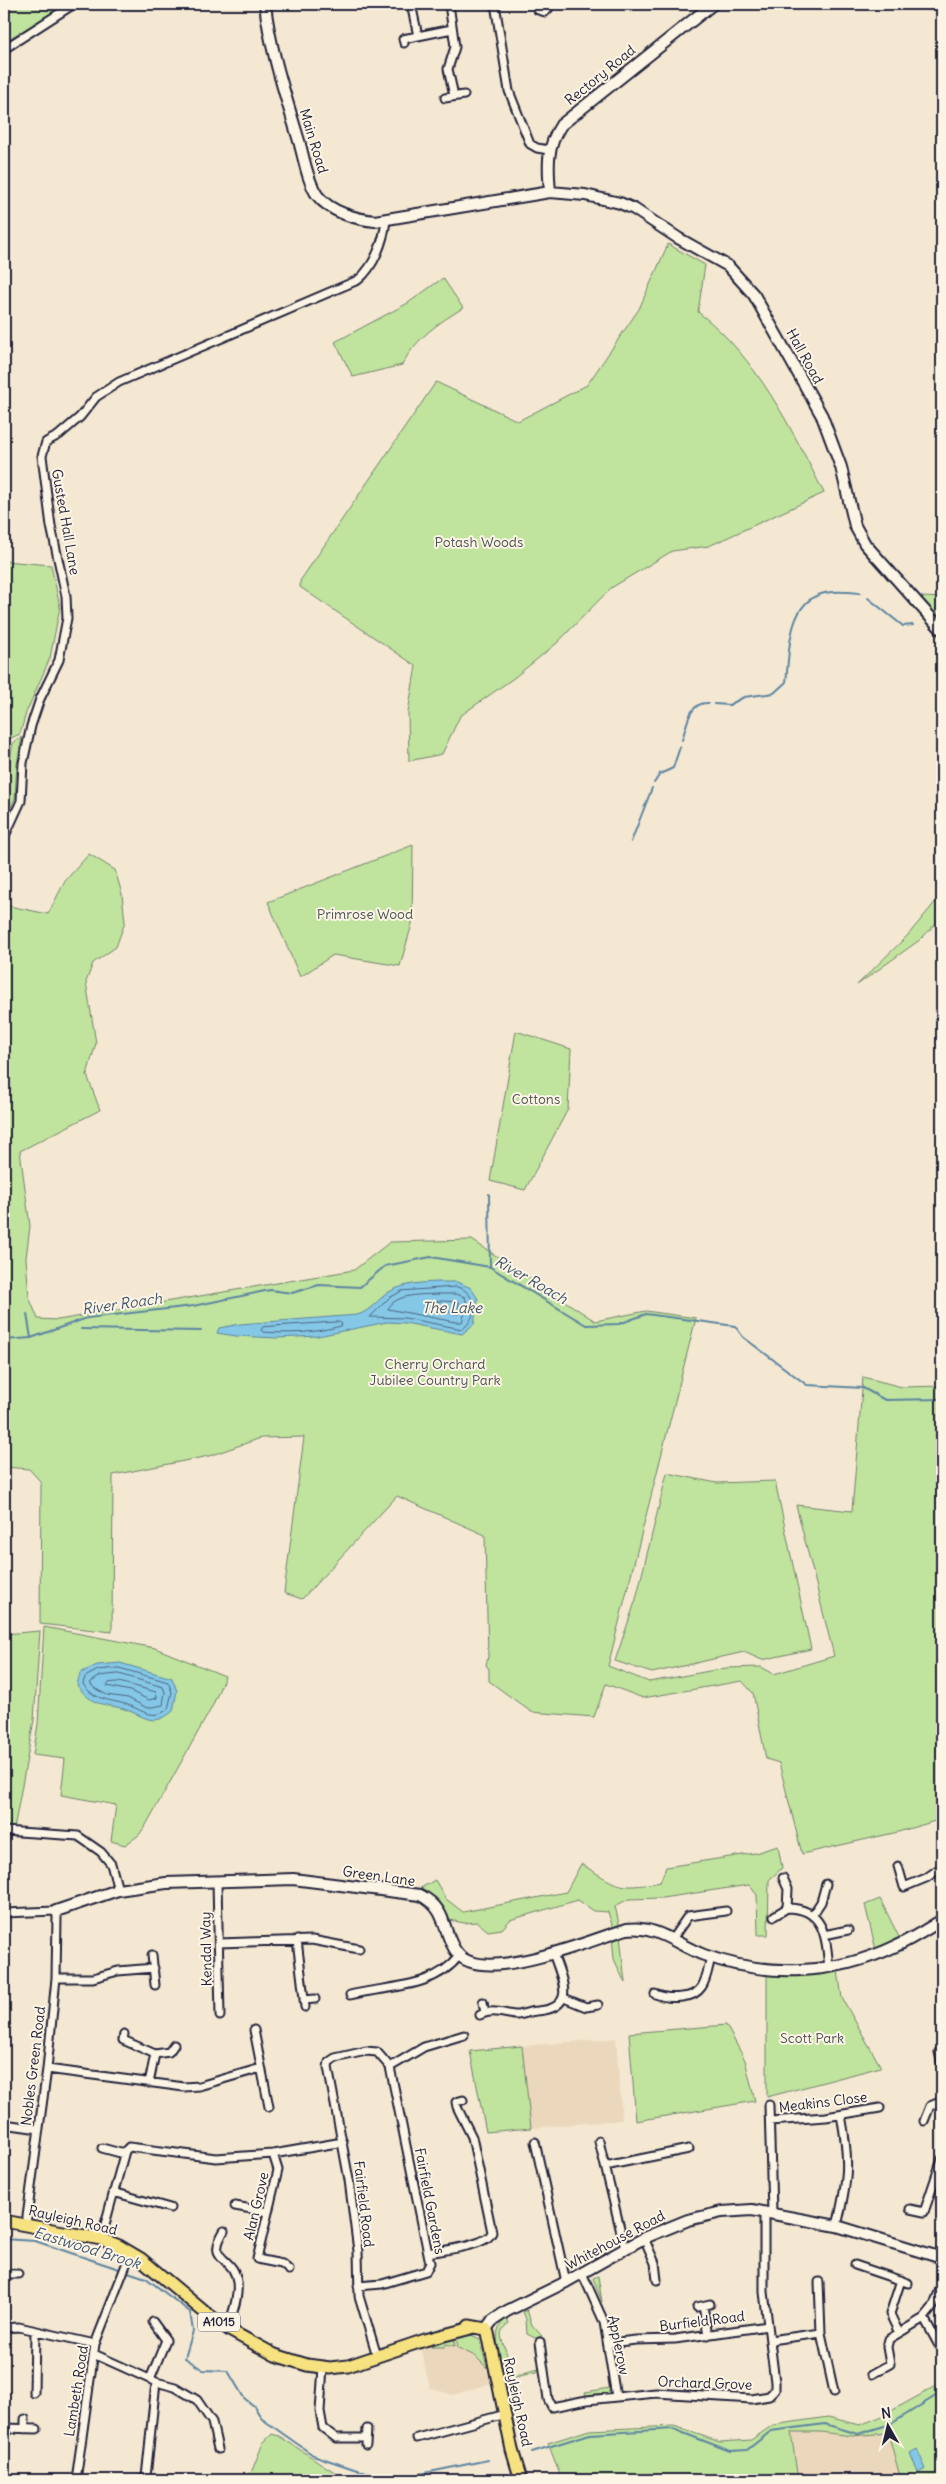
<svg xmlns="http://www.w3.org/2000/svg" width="946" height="2484" viewBox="0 0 946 2484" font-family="Delius,sans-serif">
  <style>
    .built { fill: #ebd8bc }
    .green { fill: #c0e39d; stroke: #71826c }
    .water { fill: #85c7e6; stroke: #5d85a2 }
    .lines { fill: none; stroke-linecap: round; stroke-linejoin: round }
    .shore { stroke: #4a647f; stroke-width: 1 }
    .stream { stroke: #5d85a2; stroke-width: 2 }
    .street-casing { stroke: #22223b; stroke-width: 11 }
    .secondary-casing { stroke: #22223b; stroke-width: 14 }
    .primary-casing { stroke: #22223b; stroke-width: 15 }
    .street { stroke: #fcf5e5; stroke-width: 7 }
    .secondary { stroke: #fcf5e5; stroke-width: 10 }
    .primary { stroke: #f7e281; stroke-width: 11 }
    .labels { text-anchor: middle; stroke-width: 4; stroke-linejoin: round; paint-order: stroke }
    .shield { fill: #fcf5e5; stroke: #63616e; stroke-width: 1 }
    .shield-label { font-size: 12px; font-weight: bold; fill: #22223b }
    .street-label { font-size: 14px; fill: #22223b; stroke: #fcf5e5 }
    .park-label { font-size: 14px; fill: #4a5254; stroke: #fcf5e5 }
    .water-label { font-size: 15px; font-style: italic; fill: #40546e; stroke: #fcf5e5 }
  </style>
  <rect width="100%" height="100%" fill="#f4e8d2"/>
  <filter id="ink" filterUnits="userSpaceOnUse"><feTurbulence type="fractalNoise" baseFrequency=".02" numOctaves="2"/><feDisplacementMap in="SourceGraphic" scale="10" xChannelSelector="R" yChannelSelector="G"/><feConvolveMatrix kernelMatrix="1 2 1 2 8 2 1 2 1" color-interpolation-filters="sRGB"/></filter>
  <g filter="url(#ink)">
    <path class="built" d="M616 2038 622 2120 531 2128 522 2046Z
      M443 2340 469 2349 485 2364 491 2383 453 2395 430 2388 420 2347Z
      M791 2432H820L852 2436 888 2433 901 2480H798Z"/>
    <path class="green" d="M4 4H65V5L4 42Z
      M668 244 705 265 698 312C757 357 791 428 824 493L709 546 672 551 611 588 557 643 515 677 460 716 442 754 409 761 408 712 416 666 300 587V581L436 382 518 421 587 385 639 309Z
      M443 278 463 308C438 323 415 339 402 365L353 377 335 342 408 303Z
      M4 561 51 565 60 607 50 658 26 713 20 734 4 741Z
      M923 597 942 598V624L918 598Z
      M22 737 17 764 15 798 4 825V772L8 770 13 743Z
      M413 845 412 924 400 966 333 955 300 977 268 902Z
      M89 854 115 870 122 894 125 922 116 947 93 963 86 982 96 1043 87 1075 100 1110 20 1151 30 1226 26 1258 29 1297 38 1319 58 1320 354 1270 390 1242 472 1240 595 1321 646 1311 696 1318 608 1666 649 1682 726 1668 761 1667 774 1674 834 1656 796 1505 852 1511 863 1377 902 1387 942 1386V1819L898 1832 802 1854 779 1763 766 1759 753 1693 742 1681 643 1698 606 1684 594 1717 531 1712 489 1681V1669L486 1665 488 1657 485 1535 397 1496 302 1599 284 1593 304 1437 261 1438 209 1456 113 1475 112 1632 40 1624 41 1482 29 1469 4 1467V905L48 914 65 881Z
      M942 894V917L921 939 857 985 908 935Z
      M516 1031 571 1049 568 1109 525 1190 490 1181Z
      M667 1473 717 1483 775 1481 811 1649 762 1660 744 1652 652 1673 615 1661 636 1599Z
      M44 1627 155 1648 225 1676 212 1707 146 1825 139 1835 125 1845 111 1841 116 1805 61 1795 65 1759 33 1755 38 1724Z
      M40 1631 34 1720 14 1829H4V1634Z
      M778 1846 782 1868 769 1880 768 1935H758L757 1895 749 1885 662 1898 629 1899 615 1906 620 1928H613L608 1912 594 1911 578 1900 510 1920 502 1929 488 1931 477 1922 464 1923 449 1920 442 1908 417 1890 435 1880 446 1899 463 1912 566 1892 581 1864C617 1885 617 1891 660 1882L666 1867 755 1853Z
      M880 1899 900 1939 876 1950 865 1905Z
      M620 1935 625 1983 614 1959 612 1937Z
      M838 1971 842 1998 881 2067 767 2097V1974L818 1975Z
      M726 2025 745 2060 755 2101 636 2121 629 2033Z
      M522 2046 531 2128 486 2132 470 2051Z
      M598 2276 602 2302 593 2278Z
      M527 2310 532 2325 542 2336 535 2338 527 2334 526 2319 523 2312Z
      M507 2319 509 2323C494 2333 505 2343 507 2356 508 2365 507 2367 511 2376L539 2369 537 2372 507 2379C503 2362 487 2329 507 2319Z
      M469 2334 480 2339 487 2368 475 2356 458 2348 456 2337Z
      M454 2338 455 2346 446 2344 444 2347H431Z
      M942 2383V2480H901L888 2433 852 2436 820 2432H791L798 2480H562L548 2443 589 2430 674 2426 720 2442 751 2440 773 2425 828 2417 860 2425 880 2417Z
      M610 2388 608 2394 586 2396 585 2392Z
      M272 2434 279 2436 339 2475 373 2480H223L238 2479 251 2473 263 2443Z"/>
    <path class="water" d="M457 1282 471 1288 478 1299 474 1324 462 1334 405 1323 387 1322 318 1336 277 1338 236 1336 217 1333 219 1328 240 1324 357 1315C371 1311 377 1300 389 1292 407 1281 436 1282 457 1282Z
      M120 1663 172 1678 177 1691 173 1711C152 1729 144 1715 124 1709 101 1702 94 1708 77 1685L80 1673 97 1665Z
      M917 2449 926 2469 918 2473 910 2453Z"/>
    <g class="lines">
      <path class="shore" d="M457 1287C477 1291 479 1319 462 1329L405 1318 370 1317 389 1298 402 1291Z
        M438 1294H456L465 1297 467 1305 462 1322H455L388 1309C396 1293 422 1295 438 1294Z
        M443 1301 459 1302 458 1314 423 1306 425 1303Z
        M339 1322 342 1324 341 1326C315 1333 289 1334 263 1332L261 1330 263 1327Z
        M119 1668 168 1682 172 1692 168 1709C152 1722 140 1708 125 1704 107 1699 94 1700 83 1684L85 1677 98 1670Z
        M119 1674 163 1687 165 1692 163 1705 147 1708 128 1698 107 1695 94 1688 90 1683 100 1676Z
        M119 1682 156 1692 157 1698 149 1700 130 1691 107 1686 109 1683Z"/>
      <path class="stream" d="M868 598 903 626 913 625
        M714 704 729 705 744 697 774 693 786 682C790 649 787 595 832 592 841 591 851 592 860 593
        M682 740C687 725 689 701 709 703
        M654 783 660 774 673 768 680 747
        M631 842 652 788
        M489 1194 490 1267
        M27 1314 31 1338
        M81 1329 201 1331
        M4 1340 31 1338 87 1318 193 1306 270 1290 292 1293 319 1285 360 1287 385 1266 431 1257 490 1267 586 1325 619 1324 646 1314 735 1326 743 1337 807 1385 863 1388 885 1400 942 1399
        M4 2239 35 2241 146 2278 190 2312 193 2331 185 2358 203 2370 228 2371 244 2398 254 2406 262 2419 313 2455 386 2480
        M532 2452 590 2434 673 2429 730 2451 747 2450 771 2431 825 2424 858 2434 891 2424 942 2392
        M391 2480 488 2460"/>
      <defs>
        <path id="street" d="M411 4 418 36 452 29
          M449 4 455 47 448 69 454 96
          M495 4 509 91 530 144 537 148 549 150
          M537 4 538 10 545 12 549 8V4
          M404 43 403 39 418 36
          M4 49 74 4
          M445 98 464 95
          M4 838 21 801 23 763 31 726 40 699 59 660 67 618 66 596 51 526 42 456 46 442 59 435 80 417 96 397 119 382 358 280C374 267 384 241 386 220
          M4 1831 78 1836 101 1852 111 1864 118 1890
          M898 1866 904 1887 926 1878 942 1867
          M217 1882 220 2016
          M787 1908C825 1908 826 1938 829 1968
          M4 1913 56 1911 57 1917 56 1978 47 2069 26 2224
          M813 1914 821 1902 826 1884
          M774 1916 787 1908 788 1889 783 1878
          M824 1935 848 1930
          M672 1939 688 1916 726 1911
          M297 1940 305 2007
          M219 1943 312 1940 359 1949
          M152 1955 155 1985
          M56 1978H93L118 1971 154 1968
          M655 1994C665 1998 672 1998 682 1997 706 1995 706 1976 711 1957
          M350 1995C386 1986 434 1989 459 1956
          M564 1998 586 2007 598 2005
          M304 2000 315 1999
          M483 2002 485 2013
          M480 2015C491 2009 501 2013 514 2015 521 2016 529 2011 537 2011 578 2008 562 1980 553 1953
          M254 2030 269 2107
          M124 2034 123 2040 155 2054 149 2083
          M939 2052 942 2065
          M155 2054 169 2052 174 2045
          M390 2067 424 2047 464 2035
          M47 2069 184 2087 199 2086 261 2068
          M769 2105 772 2213
          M770 2121 826 2117 880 2108
          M924 2121 930 2106 942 2101
          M11 2125 39 2129
          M599 2141 625 2249
          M535 2142 566 2282
          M102 2148 124 2154
          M273 2154 278 2170 257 2259 282 2264 289 2270
          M605 2166 689 2149
          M113 2192 170 2208
          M235 2206 268 2212
          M910 2209 924 2212 942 2159
          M837 2226C848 2179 850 2162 841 2115
          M224 2231C205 2263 234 2254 237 2282 239 2297 232 2314 228 2329
          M644 2238 655 2263 657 2280
          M101 2239 125 2151 129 2147 216 2158 273 2154 343 2142
          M428 2253C443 2250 488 2246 492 2232L472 2137 457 2107 456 2102 463 2100
          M855 2265 908 2283
          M582 2273 604 2322 616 2397
          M4 2274H18
          M819 2282 821 2333 834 2392
          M358 2286 382 2284 426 2271 430 2263 390 2067 377 2052 366 2051 335 2058 329 2062 328 2067 349 2180 358 2251 359 2296 377 2356
          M703 2306 708 2335
          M697 2307 710 2304
          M924 2318 942 2351
          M4 2328 19 2327 95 2344
          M899 2333 890 2314 901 2280
          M770 2340 821 2333
          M540 2342 548 2399 552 2407 587 2400 656 2393 752 2399 769 2396 775 2390V2382L764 2292V2211
          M609 2343 636 2340 675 2339 768 2326
          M94 2354 156 2382 175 2387 197 2400 212 2422 218 2449
          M323 2367 320 2411 323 2428 336 2438H366
          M872 2374 890 2364 887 2347 889 2339 924 2318 933 2307 942 2284
          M150 2379 166 2340 153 2322
          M34 2393 35 2332
          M4 2428 37 2429
          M25 2429V2419
          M417 2438 506 2414
          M366 2445 367 2429
          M76 2480 95 2344 131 2252
          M142 2480 146 2477 156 2382"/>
        <path id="secondary" d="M265 4C270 50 286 97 299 141 304 158 307 180 317 195 330 212 355 219 375 221L550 192 585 195 620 203 634 209 678 238 728 266 754 295 822 416 841 467 855 526 865 544 942 630
          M550 192C548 167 546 148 561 125L713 4
          M56 1911 118 1890 166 1883 293 1879 420 1895C450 1910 441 1934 458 1954 485 1985 593 1939 627 1929 657 1925 677 1945 704 1955 768 1978 835 1975 896 1946 912 1939 927 1929 942 1920
          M486 2329 492 2321 507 2311 566 2282 644 2238 688 2220 722 2212 752 2210 837 2226 942 2258"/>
        <path id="primary" d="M4 2221 101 2239 119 2246 141 2259 202 2310 231 2331 275 2355 307 2365 330 2368 348 2366 425 2340 475 2327
          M469 2326 486 2329 488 2333 512 2450 521 2480"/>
      </defs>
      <use href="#street" class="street-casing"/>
      <use href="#secondary" class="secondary-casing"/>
      <use href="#primary" class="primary-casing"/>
      <use href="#street" class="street"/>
      <use href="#secondary" class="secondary"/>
      <use href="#primary" class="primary"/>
    </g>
  </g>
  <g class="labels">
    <rect class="shield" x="198" y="2312.5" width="42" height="19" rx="4"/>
    <g class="shield-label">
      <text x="219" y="2326">A1015</text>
    </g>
    <g class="street-label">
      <text transform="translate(600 75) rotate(-39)" y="5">Rectory Road</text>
      <text transform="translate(314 141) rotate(73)" y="5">Main Road</text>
      <text transform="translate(805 356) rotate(61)" y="5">Hall Road</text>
      <text transform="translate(66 522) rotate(80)" y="5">Gusted Hall Lane</text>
      <text transform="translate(379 1876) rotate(8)" y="5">Green Lane</text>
      <text transform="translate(206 1949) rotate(-91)" y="5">Kendal Way</text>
      <text transform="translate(33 2066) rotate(-83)" y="5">Nobles Green Road</text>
      <text transform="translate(823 2102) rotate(-7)" y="5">Meakins Close</text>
      <text transform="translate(430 2201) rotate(79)" y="5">Fairfield Gardens</text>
      <text transform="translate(364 2204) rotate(83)" y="5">Fairfield Road</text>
      <text transform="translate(256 2206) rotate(-77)" y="5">Alan Grove</text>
      <text transform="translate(73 2220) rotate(13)" y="5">Rayleigh Road</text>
      <text transform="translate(615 2240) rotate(-28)" y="5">Whitehouse Road</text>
      <text transform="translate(702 2321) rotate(-7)" y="5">Burfield Road</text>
      <text transform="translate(619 2345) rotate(79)" y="5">Applerow</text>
      <text transform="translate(705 2383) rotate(2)" y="5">Orchard Grove</text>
      <text transform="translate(76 2391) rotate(-81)" y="5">Lambeth Road</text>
      <text transform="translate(518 2402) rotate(78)" y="5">Rayleigh Road</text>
    </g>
    <g class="park-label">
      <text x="479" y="547">Potash Woods</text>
      <text x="365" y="919">Primrose Wood</text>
      <text x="536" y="1104">Cottons</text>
      <text x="435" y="1369">Cherry Orchard<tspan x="435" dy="16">Jubilee Country Park</tspan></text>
      <text x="812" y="2043">Scott Park</text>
    </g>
    <g class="water-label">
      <text transform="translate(531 1280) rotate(30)" y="5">River Roach</text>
      <text transform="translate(122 1304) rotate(-8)" y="5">River Roach</text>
      <text x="452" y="1313">The Lake</text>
      <text transform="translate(87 2248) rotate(17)" y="5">Eastwood Brook</text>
    </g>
  </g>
  <rect width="946" height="2484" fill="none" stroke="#fcf5e5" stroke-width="20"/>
  <rect x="10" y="10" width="926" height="2464" fill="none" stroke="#22223b" stroke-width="2" filter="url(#ink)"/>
  <g transform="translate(888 2426) rotate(352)" stroke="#fcf5e5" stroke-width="4" paint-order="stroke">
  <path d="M0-4L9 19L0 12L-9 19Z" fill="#22223b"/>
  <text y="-8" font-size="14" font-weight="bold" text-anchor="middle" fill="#22223b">N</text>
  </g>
</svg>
